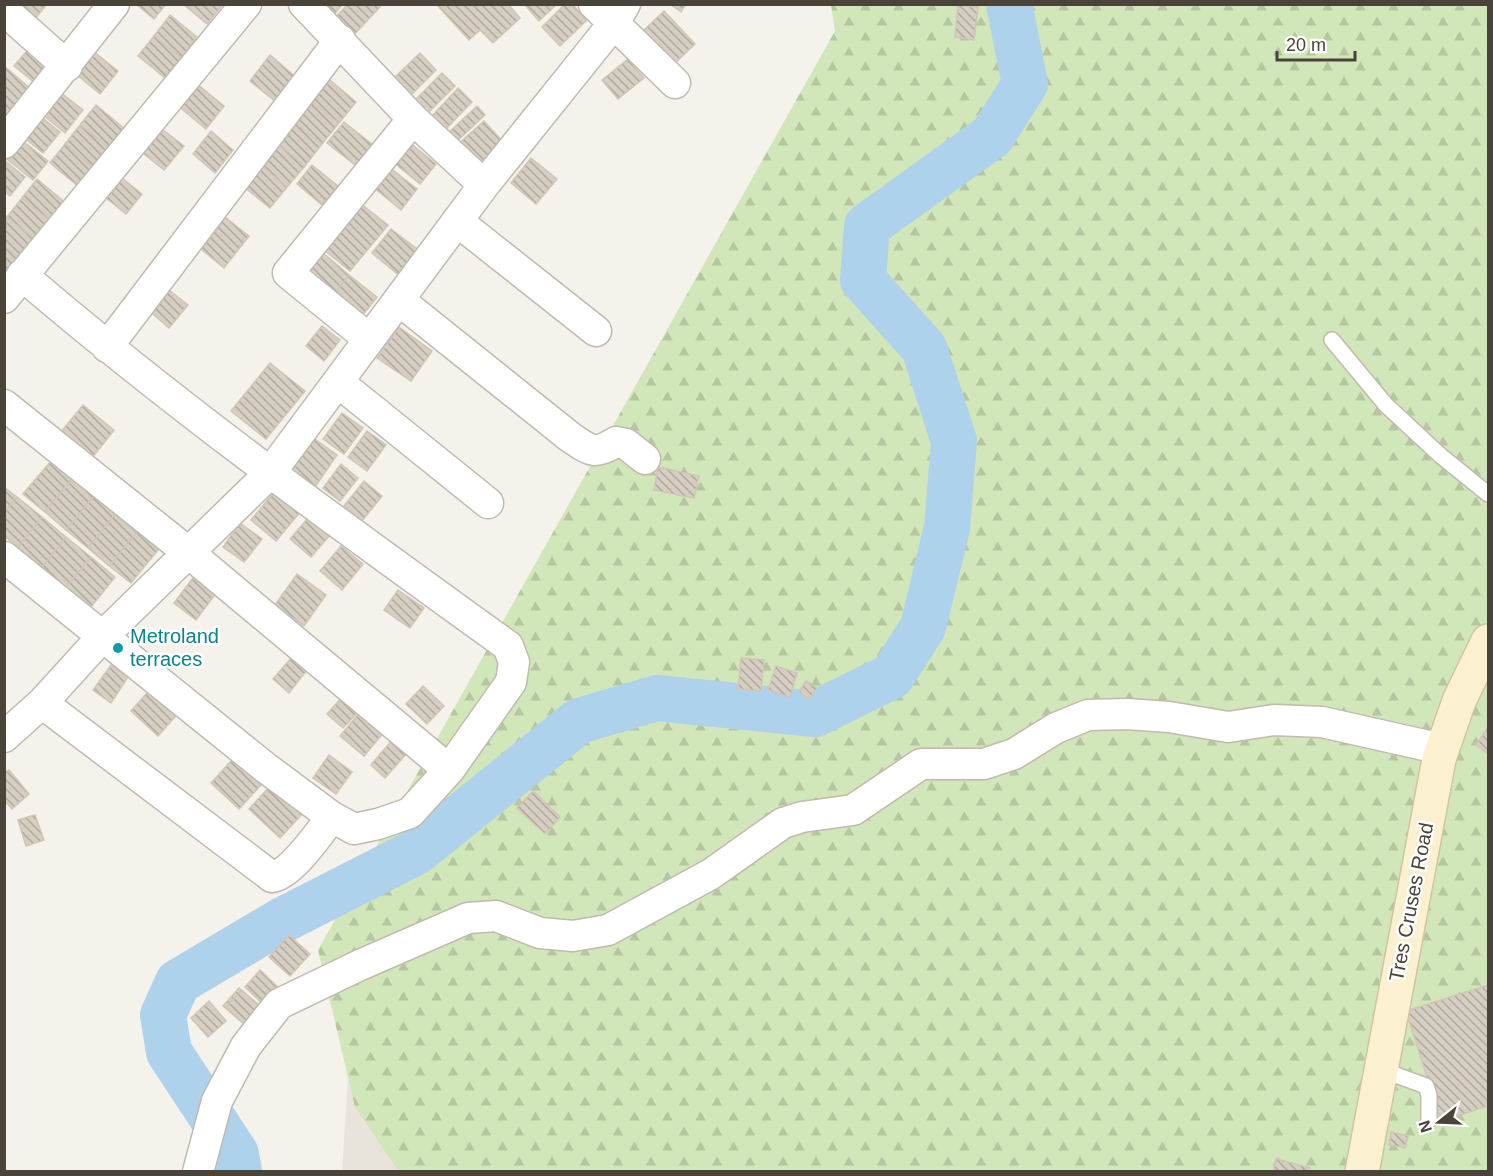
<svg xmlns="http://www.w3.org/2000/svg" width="1493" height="1176" viewBox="0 0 1493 1176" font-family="Arial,sans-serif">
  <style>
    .residential { fill: #e8e4db }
    .forest { fill: url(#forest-firs) }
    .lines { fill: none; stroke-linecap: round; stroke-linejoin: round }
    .river { stroke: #aed2ec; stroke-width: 46 }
    .building { fill: url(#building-back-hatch); stroke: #d0c6b6; stroke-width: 1.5 }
    .lane-casing { stroke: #c0baaf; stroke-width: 18 }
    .street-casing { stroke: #c0baaf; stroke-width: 33 }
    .secondary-casing { stroke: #d1c59f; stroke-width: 36 }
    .lane { stroke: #fff; stroke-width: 15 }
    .street { stroke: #fff; stroke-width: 30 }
    .secondary { stroke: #fbf1d0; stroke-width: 33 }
    .culture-dot { fill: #0f9aa8; stroke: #fff; stroke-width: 2 }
    .labels { text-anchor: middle; stroke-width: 5; stroke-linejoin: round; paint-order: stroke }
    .culture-label { font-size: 20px; fill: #0d838f; stroke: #fff; text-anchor: start }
    .street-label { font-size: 20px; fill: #49433a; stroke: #fff }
  </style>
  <defs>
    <pattern id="forest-firs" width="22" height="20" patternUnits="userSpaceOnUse" patternTransform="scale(1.5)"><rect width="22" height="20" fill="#d1e6b9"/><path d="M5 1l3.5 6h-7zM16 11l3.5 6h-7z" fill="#b5c6a0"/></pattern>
    <pattern id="building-back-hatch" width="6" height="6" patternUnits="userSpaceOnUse" patternTransform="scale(1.5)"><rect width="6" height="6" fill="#d6cec2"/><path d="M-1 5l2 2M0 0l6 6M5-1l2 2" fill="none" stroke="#b0a99f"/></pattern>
  </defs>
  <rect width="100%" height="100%" fill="#f5f2ec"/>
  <path class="residential" d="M348 1077 355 1107 398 1171 342 1172Z"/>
  <path class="forest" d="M831 5H1488V1171H398L355 1107 318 950 835 31Z"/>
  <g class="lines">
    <path class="river" d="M239 1172 236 1154 169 1052 163 1015 178 982 281 921 416 852 579 721 657 698 815 714 892 676 923 627 947 528 954 441 924 348 863 280 867 226 992 136 1025 84 1009 4"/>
  </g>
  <path class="building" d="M18 4H47L35 19Z
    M136 4H166L154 19Z
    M183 4H223L207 24Z
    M318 4H343L330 19Z
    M348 4H377L380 7 349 40 331 22Z
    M436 4H508L520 18 493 43 480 30 469 40Z
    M524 4H557L539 21Z
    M565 4H572L587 20 560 46 542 27Z
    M670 4H686L681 12Z
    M958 5 978 7 974 40 955 37Z
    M664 11 695 44 672 66 641 33Z
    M170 15 197 37 181 58 154 36Z
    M154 36 181 58 165 78 138 56Z
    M31 46 51 63 35 83 14 66Z
    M89 48 118 71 100 94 71 70Z
    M420 53 436 70 411 95 394 78Z
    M270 55 296 77 276 102 250 81Z
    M628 59 644 78 618 99 602 80Z
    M4 66 30 88 4 119Z
    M442 73 455 86 428 113 415 100Z
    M330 80 356 102 339 123 312 102Z
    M196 83 224 106 206 129 178 106Z
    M458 88 472 102 444 131 431 117Z
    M56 89 83 110 65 133 38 111Z
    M312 102 339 123 322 144 295 123Z
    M96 105 125 129 109 148 80 125Z
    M477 106 485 115 455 143 447 134Z
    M39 115 60 132 43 153 22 136Z
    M484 121 504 143 477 167 457 145Z
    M344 122 372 144 355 165 327 143Z
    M295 123 322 144 305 166 278 144Z
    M80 125 109 148 94 168 65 144Z
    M158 126 184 146 164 170 139 150Z
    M211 131 233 150 215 173 193 154Z
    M19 138 48 161 33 180 4 157Z
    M409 142 436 164 420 184 393 162Z
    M65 144 94 168 79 187 50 163Z
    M278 144 305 166 287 187 261 165Z
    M531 158 557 179 536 204 511 183Z
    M4 160 25 177 10 196 4 191Z
    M261 165 287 187 270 208 244 187Z
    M312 165 338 186 322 205 297 184Z
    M389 167 417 189 401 210 373 187Z
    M122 178 142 194 126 214 106 198Z
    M37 179 67 204 52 222 22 198Z
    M22 198 52 222 37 241 7 217Z
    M360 203 388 225 350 271 323 249Z
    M220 213 249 236 224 268 195 244Z
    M7 217 37 241 22 260 4 246Z
    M391 229 421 252 401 277 372 253Z
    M4 246 22 260 4 277Z
    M322 252 349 275 330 299 302 276Z
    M349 275 377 297 358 321 330 299Z
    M164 286 188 305 169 328 146 308Z
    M322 326 340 340 324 361 306 346Z
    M399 327 432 351 411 381 377 358Z
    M270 363 305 391 266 439 231 411Z
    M83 405 114 430 88 463 56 438Z
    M342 413 363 428 344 454 323 439Z
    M367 431 386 445 367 471 348 457Z
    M312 437 337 455 315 487 289 468Z
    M51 461 73 478 45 512 23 494Z
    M341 464 358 478 340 501 323 488Z
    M658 467 699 476 694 498 654 490Z
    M73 478 94 496 66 530 45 512Z
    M364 481 382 496 362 521 344 506Z
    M4 487 17 497 4 513Z
    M276 490 301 511 276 541 251 520Z
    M94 496 115 514 88 548 66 530Z
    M17 497 42 517 18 547 4 536V513Z
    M115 514 137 532 109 566 88 548Z
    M42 517 66 537 42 567 18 547Z
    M309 517 330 535 311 557 290 539Z
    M240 523 262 539 244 562 223 547Z
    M137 532 158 550 131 583 109 566Z
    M66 537 91 557 66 587 42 567Z
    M341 546 363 564 342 590 320 571Z
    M91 557 115 577 91 607 66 587Z
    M297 574 326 595 304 626 275 605Z
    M195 575 217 592 196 620 174 603Z
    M398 590 424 608 410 628 384 610Z
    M292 657 307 670 289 693 273 679Z
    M741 658 764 660 761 691 738 689Z
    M111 665 128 677 111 703 93 690Z
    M776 666 797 673 790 697 768 690Z
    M806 681 817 688 809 699 799 692Z
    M153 686 180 711 158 736 131 711Z
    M423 686 444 706 427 724 406 704Z
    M344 695 360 710 343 728 327 714Z
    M361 711 385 731 364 756 340 736Z
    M1488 727V754L1476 745Z
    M393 739 408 752 385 778 371 765Z
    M329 755 352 772 336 794 313 778Z
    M233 759 261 785 239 809 211 783Z
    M9 770 29 794 12 809 4 800V773Z
    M273 783 304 812 280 838 249 809Z
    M533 791 560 817 545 834 517 808Z
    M35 815 44 840 26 846 18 820Z
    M289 935 310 954 290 976 269 957Z
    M260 970 281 990 266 1007 245 987Z
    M1488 985V1106L1441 1121 1406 1011Z
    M239 988 260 1006 245 1025 223 1006Z
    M242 990 261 1008 246 1026 226 1007Z
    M209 1001 226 1021 208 1037 191 1018Z
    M1391 1132 1408 1136 1405 1148 1389 1145Z
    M1276 1159 1310 1168 1309 1172H1273Z"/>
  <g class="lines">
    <defs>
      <path id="lane" d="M1332 340 1386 405 1441 456 1488 494
        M1382 1070 1426 1086 1429 1095V1120"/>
      <path id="street" d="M304 4 413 119 484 185
        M594 4 675 83
        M4 10 67 66
        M4 143 114 4
        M457 221 596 331
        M4 298 246 4
        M400 301 570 437C590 450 593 456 616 442L626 444 645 459
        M369 339 288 273 413 119
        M107 347 340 40
        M338 382 488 503
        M4 405 189 553 449 770
        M4 557 266 768 332 817 354 829 378 824 410 813 449 770 511 682 514 662 508 646C343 527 177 408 22 275
        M42 703 272 877C292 874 318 834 332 817
        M4 737 42 703 103 636 270 473 484 185 614 23 625 4
        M198 1172 217 1101 246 1046 279 1004 360 965 468 918 496 916 540 933 573 936 608 930 711 874 783 823 802 817 853 810 921 764H984L1014 754 1056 728 1088 715 1127 714 1169 717 1228 727 1274 720 1322 722 1442 749"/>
      <path id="secondary" d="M1362 1172 1439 759 1459 701 1488 641"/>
    </defs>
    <use href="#lane" class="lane-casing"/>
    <use href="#street" class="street-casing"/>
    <use href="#secondary" class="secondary-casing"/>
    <use href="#lane" class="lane"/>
    <use href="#street" class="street"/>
    <use href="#secondary" class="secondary"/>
  </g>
  <circle class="culture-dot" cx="118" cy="648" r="6"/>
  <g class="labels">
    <g class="culture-label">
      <text x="130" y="643">Metroland<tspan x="130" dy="23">terraces</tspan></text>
    </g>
    <g class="street-label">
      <text transform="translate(1411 902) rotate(-79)" y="7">Tres Cruses Road</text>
    </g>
  </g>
  <rect width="1493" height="1176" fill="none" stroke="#49433a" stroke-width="12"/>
  <g transform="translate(1439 1122) rotate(252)" stroke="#ffffff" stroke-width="4.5" paint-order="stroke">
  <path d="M0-4.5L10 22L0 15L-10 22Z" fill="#49433a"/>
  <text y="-9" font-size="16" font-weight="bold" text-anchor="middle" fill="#49433a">N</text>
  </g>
  <path d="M1277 51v9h78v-9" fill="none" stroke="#49433a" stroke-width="3"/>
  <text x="1286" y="51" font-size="18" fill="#49433a" stroke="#ffffff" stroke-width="4.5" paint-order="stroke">20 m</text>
</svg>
